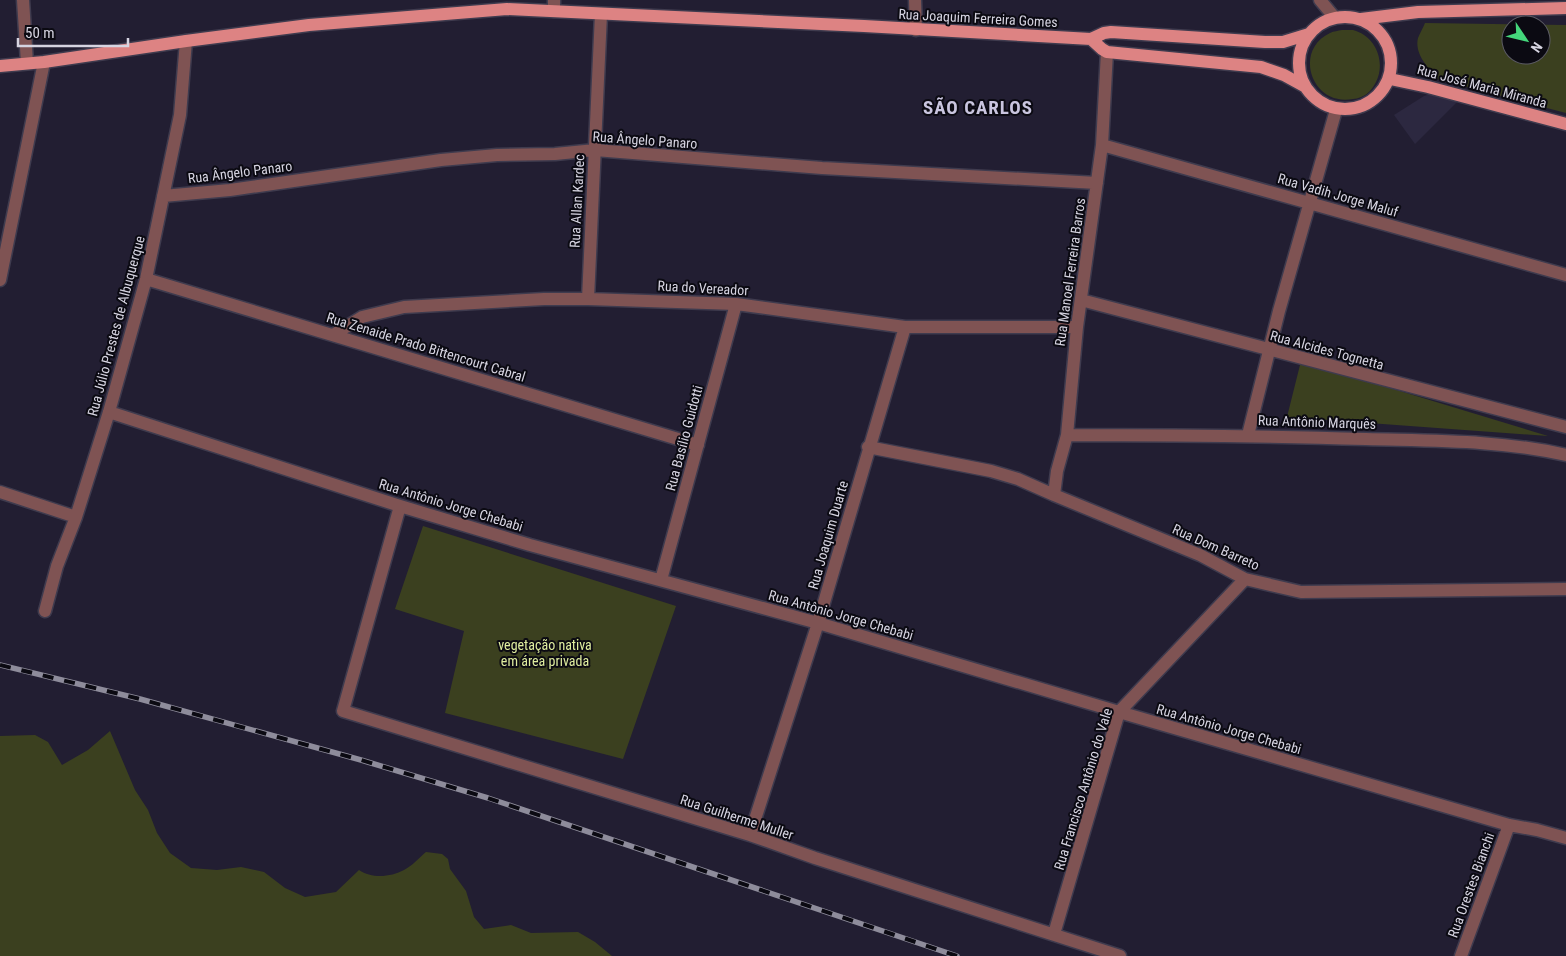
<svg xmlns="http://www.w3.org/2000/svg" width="1566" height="956" viewBox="0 0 1566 956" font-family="'Roboto Condensed',sans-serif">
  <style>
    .built { fill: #2c2840 }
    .green { fill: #3b401f; fill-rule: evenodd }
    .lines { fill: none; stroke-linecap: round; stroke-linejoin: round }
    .minor-casing { stroke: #3f3b4e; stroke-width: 15 }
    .major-casing { stroke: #3f3b4e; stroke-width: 15 }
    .minor { stroke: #7f5353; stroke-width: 12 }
    .major { stroke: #dd8383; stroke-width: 12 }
    .rail-casing { stroke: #8e8c9b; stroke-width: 5.5 }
    .rail { stroke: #0b0a12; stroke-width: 4; stroke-dasharray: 11; stroke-linecap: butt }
    .labels { text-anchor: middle; stroke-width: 4; stroke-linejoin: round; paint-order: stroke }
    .street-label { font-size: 14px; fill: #d6d4e1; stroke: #0b0a12 }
    .park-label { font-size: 14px; fill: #dfed9f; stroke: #0b0a12 }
    .district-label { font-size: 19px; font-weight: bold; letter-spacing: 1px; fill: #c9c5df; stroke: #0b0a12 }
  </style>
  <rect width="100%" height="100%" fill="#221e32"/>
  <path class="built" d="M1434 93 1460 99 1415 144 1394 115 1424 96Z"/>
  <path class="green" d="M1425 23 1566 25V113L1439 80C1429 69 1414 54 1418 38 1420 33 1423 28 1425 23ZM1511 25H1541V55H1511Z
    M1342 30C1345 30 1350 30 1353 30 1376 36 1386 62 1376 82 1371 92 1364 98 1353 99 1311 107 1293 50 1330 33 1334 31 1338 31 1342 30Z
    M1301 361 1548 436 1287 417Z
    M423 526 676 606 623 759 445 713 464 631 395 609Z
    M110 731 135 790 148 810 157 833 170 853 191 868 217 870 241 867 264 872 285 888 305 897 336 892 359 870C372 879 391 877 404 870 412 866 419 858 426 852L442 854 448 859 450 869 466 891 474 917 484 929 511 925 531 933 578 932 595 942 612 956H0V736L35 735 48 742 62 765 88 750Z"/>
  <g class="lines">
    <defs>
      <path id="minor" d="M23 0 27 63
        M554 0V11
        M915 0 916 30
        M1320 0 1335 18
        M1102 145 1566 275
        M163 196 230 190 441 160 497 155 555 154 595 150 822 168 1097 183
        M146 279 698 445
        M0 280 44 62
        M588 299 601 14
        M1081 300 1566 427
        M333 335 362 317 404 307 544 299H588L736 304 905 327H1077
        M109 412 400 506 530 545 818 623 1119 712 1509 825 1537 830 1566 838
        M1067 435C1167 435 1266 436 1366 439 1433 441 1501 440 1566 455
        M1248 435 1279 311 1336 110
        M868 447 991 471 1018 479 1054 495 1200 555 1245 579 1301 592 1566 589
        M0 492 76 517
        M1054 495 1057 471 1067 435 1077 327 1102 145 1107 52
        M400 506 343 711 750 835 815 858 1120 956
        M661 580 736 304
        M45 611 57 566 76 517 109 412 146 279 180 115 186 41
        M750 835 818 623 905 327
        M1054 934 1119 712 1245 579
        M1461 956 1509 825"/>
      <path id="major" d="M1299 63a46 46 0 1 1 92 0a46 46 0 1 1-92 0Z
        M1361 19 1418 12 1566 8
        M1091 39 1102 49 1107 52 1261 67 1284 75 1304 86
        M0 66 44 62 186 41 309 25 507 9 864 26 1091 39 1104 33 1111 32 1265 42H1283L1309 34
        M1390 79 1428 87 1566 124"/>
    </defs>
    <use href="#minor" class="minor-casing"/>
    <use href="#major" class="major-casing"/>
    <use href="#minor" class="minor"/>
    <use href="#major" class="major"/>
    <defs>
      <path id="rail" d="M0 665 140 699 361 760 488 798 957 956"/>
    </defs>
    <use href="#rail" class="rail-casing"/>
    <use href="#rail" class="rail"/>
  </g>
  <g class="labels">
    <g class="street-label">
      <text transform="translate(978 18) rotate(3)" y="5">Rua Joaquim Ferreira Gomes</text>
      <text transform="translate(1482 86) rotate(15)" y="5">Rua José Maria Miranda</text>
      <text transform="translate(645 140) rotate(4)" y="5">Rua Ângelo Panaro</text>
      <text transform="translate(240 172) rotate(-7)" y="5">Rua Ângelo Panaro</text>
      <text transform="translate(1338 195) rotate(16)" y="5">Rua Vadih Jorge Maluf</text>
      <text transform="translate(577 201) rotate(-87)" y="5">Rua Allan Kardec</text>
      <text transform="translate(1070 272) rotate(-82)" y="5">Rua Manoel Ferreira Barros</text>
      <text transform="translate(703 288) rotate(3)" y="5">Rua do Vereador</text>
      <text transform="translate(116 326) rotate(-75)" y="5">Rua Júlio Prestes de Albuquerque</text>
      <text transform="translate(426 347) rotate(17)" y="5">Rua Zenaide Prado Bittencourt Cabral</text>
      <text transform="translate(1327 350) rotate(15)" y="5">Rua Alcides Tognetta</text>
      <text transform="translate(1317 422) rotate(2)" y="5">Rua Antônio Marquês</text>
      <text transform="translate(684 438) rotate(-75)" y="5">Rua Basílio Guidotti</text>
      <text transform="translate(451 505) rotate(17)" y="5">Rua Antônio Jorge Chebabi</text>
      <text transform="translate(828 535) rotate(-74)" y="5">Rua Joaquim Duarte</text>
      <text transform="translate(1216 547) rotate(24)" y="5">Rua Dom Barreto</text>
      <text transform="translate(841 615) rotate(16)" y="5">Rua Antônio Jorge Chebabi</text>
      <text transform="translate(1229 729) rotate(16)" y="5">Rua Antônio Jorge Chebabi</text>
      <text transform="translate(1083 789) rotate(-73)" y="5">Rua Francisco Antônio do Vale</text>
      <text transform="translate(737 817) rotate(18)" y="5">Rua Guilherme Muller</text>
      <text transform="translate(1471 885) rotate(-70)" y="5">Rua Orestes Bianchi</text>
    </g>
    <g class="park-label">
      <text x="545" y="650">vegetação nativa<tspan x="545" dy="16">em área privada</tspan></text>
    </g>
    <g class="district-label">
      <text x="978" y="114">SÃO CARLOS</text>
    </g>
  </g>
  <g transform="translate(1526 40) rotate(125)"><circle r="24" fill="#0b0a12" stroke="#5c5b65"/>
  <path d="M0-4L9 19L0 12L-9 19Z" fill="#44d77b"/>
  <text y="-8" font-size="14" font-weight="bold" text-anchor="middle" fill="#d6d4e1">N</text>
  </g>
  <path d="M18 38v8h110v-8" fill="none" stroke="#d6d4e1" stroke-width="2.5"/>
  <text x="25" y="38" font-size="15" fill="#d6d4e1" stroke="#0b0a12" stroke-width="4" paint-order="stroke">50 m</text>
</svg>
